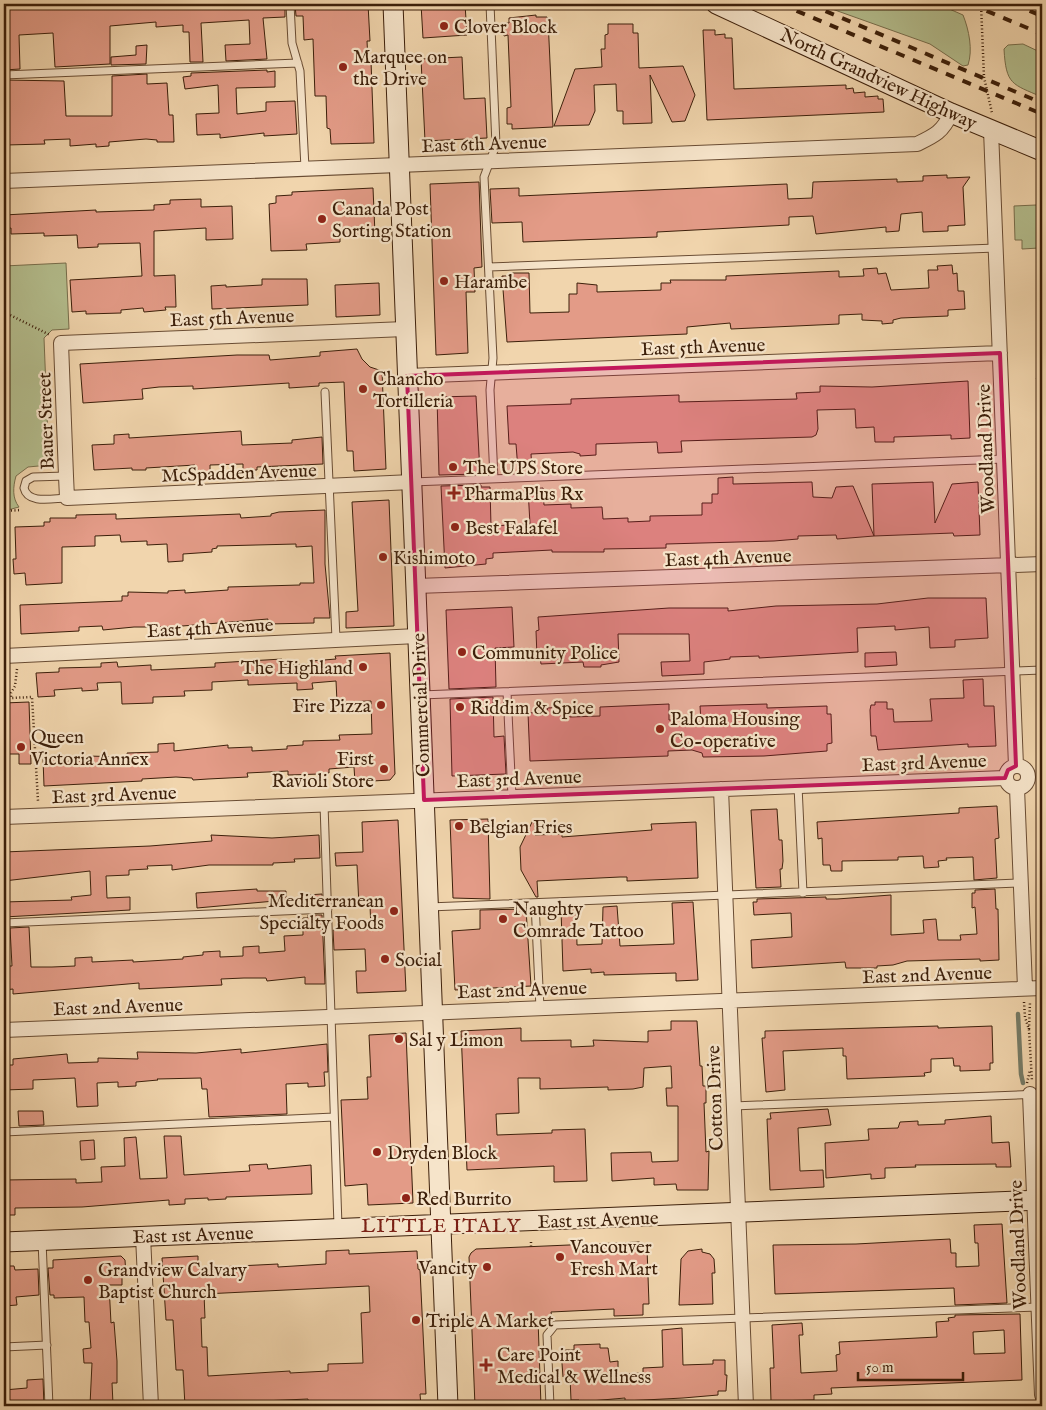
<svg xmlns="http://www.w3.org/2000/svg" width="1046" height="1410" viewBox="0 0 1046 1410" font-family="'IM FELL English',serif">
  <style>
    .green { fill: #b4be8e; stroke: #786e4c }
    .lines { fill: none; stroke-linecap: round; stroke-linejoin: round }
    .stream { stroke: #767b66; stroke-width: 4.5 }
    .building { fill: #e39b87; stroke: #3c1f0a; fill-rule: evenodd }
    .lane-casing { stroke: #694c33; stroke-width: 9 }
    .street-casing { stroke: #694c33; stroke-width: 16 }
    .secondary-casing { stroke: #3c1f0a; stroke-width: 21 }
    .path { stroke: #3c1f0a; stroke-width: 2.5; stroke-dasharray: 1 2.5; stroke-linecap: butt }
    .lane { stroke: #f6e4ca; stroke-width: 7 }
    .street { stroke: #f6e4ca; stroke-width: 14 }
    .secondary { stroke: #f6e4ca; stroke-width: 19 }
    .rail { stroke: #3c1f0a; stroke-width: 4; stroke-dasharray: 9 9; stroke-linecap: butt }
    .path-bridge { stroke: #3c1f0a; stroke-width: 2.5; stroke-dasharray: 1 2.5; stroke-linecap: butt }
    .marked { fill: #c2185b; fill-opacity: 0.2; stroke: #c2185b; stroke-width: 4; stroke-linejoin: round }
    .poi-dot { fill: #8f2418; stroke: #f6e4ca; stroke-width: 2 }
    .labels { text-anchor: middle; stroke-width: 4.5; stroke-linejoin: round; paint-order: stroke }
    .poi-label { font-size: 19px; fill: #3c1f0a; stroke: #f6e4ca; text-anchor: start }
    .street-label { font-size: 19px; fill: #3c1f0a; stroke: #f6e4ca }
    .neighbourhood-label { font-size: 20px; letter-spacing: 1px; fill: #7a1f14; stroke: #f6e4ca }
  </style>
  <rect width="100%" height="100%" fill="#f1d5ad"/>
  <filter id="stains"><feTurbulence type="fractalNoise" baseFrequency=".004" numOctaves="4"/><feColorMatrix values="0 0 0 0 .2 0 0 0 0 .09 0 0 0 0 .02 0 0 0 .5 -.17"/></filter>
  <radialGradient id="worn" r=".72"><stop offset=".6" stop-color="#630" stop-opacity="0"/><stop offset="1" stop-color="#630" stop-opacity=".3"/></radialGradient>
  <path class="green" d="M818 4H938L963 15C969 30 973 50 968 65L963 66 930 44Z
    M1023 44 1042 53V97C1012 84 1006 85 1004 49L1008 45Z
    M1036 205 1042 211V236L1039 248 1022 249V240H1015L1014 206Z
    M66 263 69 329 52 330 44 338 49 465 28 467 16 476C13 487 12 498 19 507L4 511V266Z
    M4 516 8 643H4Z"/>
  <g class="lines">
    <path class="stream" d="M1018 1014 1021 1074 1023 1083"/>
  </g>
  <path class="building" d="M4 4H285V17L263 18 267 59 226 61 225 45 250 44 249 20 201 23 203 62H190L189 32H183V25L156 27V22L110 26V64L55 67 53 33 19 35 20 69 4 70Z
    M295 4H368L370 41H367L368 61H371L374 143 331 144 330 129 327 128 326 96H315L313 39 304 40 303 16H296Z
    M421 4H465L467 35 423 38Z
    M536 15V17H547L548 19 553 127 512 129V124H507V108L511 107 508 35 504 36 503 23H509V18Z
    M608 24H633V33H638L639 68 683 66 695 95 685 121 672 122 650 75 652 123 623 124V111H617L616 84 594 85 595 111 589 125 554 126 575 69 602 67 601 49H605V35L608 34Z
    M703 30H715V35L725 34V38H732L734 89 846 85V89L853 88 854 93 865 92V97L878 96V99H883L884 112 707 120Z
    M147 45 146 64 111 65V57L136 55V46Z
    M462 57 464 99 485 98 487 138 425 141 421 59Z
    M267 70V72L275 71V87L236 88 237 114 266 111V102L295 101 297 134 264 136V133L220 138V134L197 135 196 114 219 113 218 85 185 89 183 77 191 76V73Z
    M147 74V84L167 83 169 115H173L174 142H157V140L146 139 109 142V146L96 147V144L70 146V139L44 140 45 144 6 145 4 80 64 81 66 116H112V76Z
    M947 175V178L970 177 963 187 965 225 948 226V231L923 232 922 212 901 214 899 231 886 232V227L816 234 813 216 789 217V225L657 232V237L523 242 522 222 492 223 490 189 519 188V196L787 184 788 199 812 198 813 182 897 179V182L923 181V176Z
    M479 182 482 267 474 268 475 292H466L468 353 436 355 430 184Z
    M373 188 375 234 340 236V242L306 244 307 250 271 251 269 204 276 203V196L292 195V192Z
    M201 199V207L232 206 233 239 206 240V228L154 231V276L175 275 176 307H165L166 310 144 312 143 308 121 310V313L86 314V311L72 312 70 280 142 276 140 243 98 244V247L78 248 77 235 44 236V233L11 234V228L4 229V215L96 210V212L154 210V205L170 204V200Z
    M952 265 953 274 957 273 958 291H964L965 309 948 310V316L901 318 893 320V323L882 324V321L862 320V314L839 315V324L731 329 730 323 687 327V334L507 342 502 276H511V273H529L530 313 569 312V294H577V283L597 285V292L661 290V283H671L670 280H726V276L839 271V277L864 276 863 269 877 268 878 274 886 273 891 290 929 288 928 270H938L937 266Z
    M262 279H307L308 305 212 309 211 286 226 285V287L262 285Z
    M379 283 380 315 336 317 335 285Z
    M357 349 362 359 370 367 382 371 386 469 354 471 353 451H347L344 382 319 383V386L289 388V383L193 389V386L159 387 142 389 143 399 83 403 80 364 237 355H269L270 360 320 356V352Z
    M968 381 970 438 951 439V435L894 437V442H875L874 427 856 428 855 409 817 410 818 429 816 435 812 437 681 441 682 452 658 453 657 442 596 444V455L580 456V454L573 452 531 454 532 469 518 470 516 444H509L507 406 571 404V399L679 395V402L797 399 796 393 820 392V386L872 387Z
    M476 396 480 474 439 475 437 397Z
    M241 431 242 445 292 443V440L322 437 323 464 257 467V470H243V464L210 465V472L195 473V465L146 468V470H132V468L94 470 92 445 114 444V435L129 434V438Z
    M733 477V484L812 482 813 497 832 498 836 487 853 486 874 536 837 539 836 535 798 536V539L774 541 666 544V548L604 549V552H552V550L493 553V558L486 559V564L445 568 441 486 481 485V487H490L491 526 530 524 528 489 543 488 544 505 571 504V508L602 507 603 519 628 518V522L650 521V516L702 515V503H712V494H718V478Z
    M933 482 935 523 952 484 978 482 980 535 954 536 953 533 874 536 872 484Z
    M389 500 394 626 346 628V612L358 611 352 502Z
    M325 510V564L330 618H314V623L268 624V619L170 627H134L103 630 102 626 79 627V631L21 634 20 605 122 601V596H128V592L168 593V591L185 590V593L228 590V587L300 585V583H314L312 546 296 547V544L217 546V548L212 549V552L183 554V561L168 562 167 544 147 545V541L121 542 120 535 95 536V546L62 547V583L26 585 25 573 14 574 13 559H16L15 527 44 526V522H50V518H76V515L116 514V519L240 514 241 518 271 516V514L279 512Z
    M928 598H986L988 638 955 640V647L930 648 929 627 895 630V626L857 628 858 652 759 658V656L730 657V659L704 662V674L662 676 661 662 690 661 689 634H618L619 662 601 665V667H584L583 662 541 664 540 657H537L536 631 539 630 538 617 669 608H728V611L776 606 877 604Z
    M512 607 514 647 495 648 496 687 449 689 446 610Z
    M896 652 897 665 865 667V653Z
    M390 653 395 774 390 780 355 782 354 767 329 769V773L320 774 288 775V771L247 773 248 777 208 779 193 780 192 778 176 777 142 779V781L44 786 43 758 61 757V761H87V756L127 757V753L158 752V744L174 743V751L228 745V748L252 747V751L287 749V746L303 745V741L340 740 339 735 372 734 371 701 337 702 336 681 312 683 313 689 297 690V683L248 685V680L212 682V690L184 691 185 696 153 697V703L122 704 121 682 97 683 98 690 82 691V688L54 690 55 696 38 697 36 673 59 672V668L101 667V663L117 662 118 667 151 665V670L215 667V663L282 659V665L312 664V661L336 659 335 656Z
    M983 679 984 706H994L996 746 968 747V744L878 750 876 736H871L870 710 871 705H875V702H887V709H893L894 722 932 721 930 699 964 698 963 680Z
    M493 697 494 737 504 736 506 774 452 776 450 699Z
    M29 702 31 764H19V754H4V703Z
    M669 704V720H676V724L701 722 700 706 767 704V708L827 706V714H831L832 743 827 744V751L764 756 703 757 702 753 692 750 668 751V756L530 761 528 713 548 712 547 708 569 707 570 717 600 716V707Z
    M997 806 999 838 995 839 997 878 974 880 973 857 946 858 947 860 938 861 939 867 924 868 923 856 898 857V860L842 861V871H831L830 865H823L822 838 818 839 817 822 959 813V808Z
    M777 809 779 840H782L783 861 782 869H780L781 887 756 888 751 810Z
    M534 818 535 835 562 834V837L652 830 651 824 696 822 698 878 627 881V877H620L537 881 538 897H536L521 870 520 847Z
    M488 819 490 899 453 898 450 820Z
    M398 820 406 991 357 993 356 971H366L365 949 334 950 333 930 371 929 370 906H359L357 865 336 866 335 853 363 852 362 822Z
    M211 835 272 838 319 835 320 858 294 859 295 862 273 863V865H209L172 870V865L147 866 148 869 129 870V875L106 876 107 898 130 897V910L4 917V902L72 900 71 897 91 895 90 871 4 881V852L150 846 212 841Z
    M257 889V891H286V900L197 908 196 893Z
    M995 889 996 909H998L999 960 980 961V959L907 961 893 965 877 966V968H846L845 962 752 968 751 940 792 937 791 913 754 915 753 902H757V899L826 897V899H837L891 895V935L924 933 923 920 936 919 938 940H961L960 935 977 934 975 907 972 908V893H975V890Z
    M322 894V904L307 905V895Z
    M693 902 698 980 676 981V973L604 975V972L591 973V969L563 971 561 909H576L577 945 602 944 603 907 617 906 620 946 674 944 672 903Z
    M526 909 531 986 455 990 452 931 480 929V910Z
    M308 915H322L325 984H305V977L267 981 266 978H244L221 979 222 985 139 989V983L13 994V989L4 990V966H12L10 928 29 927 31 967H52L75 966V958L92 957V962L133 960V962L183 959V957L203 955V952L220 951V957L243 956V947L259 946V953L285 951 284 936 303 935V918H308Z
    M671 1021H697L700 1066H702L703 1086H706V1103H704L706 1152 709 1151 708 1190H677L676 1184 654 1185V1178L612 1181 611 1153 651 1152 652 1162 678 1161V1106H667L666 1088H672L671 1066 644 1068 643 1087 633 1089 608 1090V1087L540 1089V1078H518L519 1113 496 1114 497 1135 552 1133V1130L585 1129 587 1181 554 1182V1166L467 1170 461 1031 521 1028V1041L571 1040V1047L594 1046 593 1040 648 1042V1031L671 1030Z
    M938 1026V1028L992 1026 993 1063H990V1070L960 1071V1066H954L953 1058 931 1059V1072L924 1073 925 1076 847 1079 846 1056H843V1048L783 1051 785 1090 766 1092 762 1038H765V1031Z
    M406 1033 413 1203 368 1205 367 1184 345 1186 341 1100 368 1099 367 1077H371L369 1035Z
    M327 1044 328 1072H324L325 1086 308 1087V1083L286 1084 287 1114 209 1117 207 1089H202L201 1078 157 1079 158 1080 136 1082V1086L118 1087V1082L97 1083 98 1106 77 1107 75 1078 33 1080V1089L4 1090V1065H13V1059L67 1054 68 1063 98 1062V1058L138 1059 137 1052 196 1053 241 1049V1053Z
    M828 1109 831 1125 798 1128 800 1171 823 1170 824 1187 770 1190 767 1119H771L770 1113Z
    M18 1111H43L44 1125 19 1126Z
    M991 1116 992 1143 1009 1142 1011 1167H996V1164L915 1165 916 1167 885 1168V1178L871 1179V1174L826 1178 825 1143 869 1140 868 1129 898 1128 900 1122 918 1121V1125L945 1124V1120Z
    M164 1136H181L184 1175 250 1171 249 1165 267 1164 268 1169 311 1165 312 1194 226 1197V1199L208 1200V1198L185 1199V1204L169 1205V1200L82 1207 15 1208V1215H4V1180L76 1179V1183L102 1182 101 1167 125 1166 124 1138 136 1137 140 1179 167 1178Z
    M94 1140 95 1159 81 1160 80 1141Z
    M1002 1224 1007 1303 955 1305 954 1288 775 1294 773 1245 856 1244 950 1239 951 1253H956V1267L979 1266 978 1243H975L974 1225Z
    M639 1242 645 1244 647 1248 649 1304H643V1315L614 1316V1309L551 1312 552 1319H538L541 1406H475L469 1257 471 1253 476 1249Z
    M702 1249V1252L710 1254 714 1259 715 1273H712L713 1304 679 1305 681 1259 688 1251Z
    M349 1250V1254L417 1251 418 1269 420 1270 426 1394H420L421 1406H330L329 1402 308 1403V1399L262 1401V1406H185L183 1370H176L173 1320H166L162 1258 198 1256V1268L278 1264V1267L326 1264V1251ZM369 1286 370 1312 361 1313 363 1363 328 1364V1371L290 1373V1371L208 1376 207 1347H202L201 1318H205L204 1294Z
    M121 1256 125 1260 126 1276H122V1285H109L111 1323 114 1322 117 1361V1383H112L113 1404 90 1405 92 1363H84L83 1349 91 1348 89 1322H85L84 1297 54 1298V1295H50L48 1268H53V1260Z
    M4 1266H14L15 1270 38 1269 39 1295 16 1297 17 1305 4 1306Z
    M1020 1314 1022 1380 831 1388 832 1394 814 1395V1400L771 1401 770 1368H774L772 1325 802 1323 803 1335H799L801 1373 837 1371 836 1355 840 1354 839 1342 937 1337 936 1322 949 1321 948 1318 955 1317V1315ZM1004 1330 1005 1353 974 1354 973 1332Z
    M682 1328 683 1365 713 1364V1360H725V1375H727L726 1391H718V1395L683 1398 625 1401V1398L579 1402V1400H571L570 1377H563L561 1350H574V1345L600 1344V1348H608L610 1362 618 1361V1374L643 1373V1368L663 1367 662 1330Z
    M43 1379 44 1406H4V1390L27 1388V1380Z"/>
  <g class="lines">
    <defs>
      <path id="lane" d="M290 4 292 43 300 71 305 168
        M490 4 496 145 484 177 493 358 490 390 494 479
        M4 75 298 63
        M489 267 996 248
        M325 392 336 639
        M66 476 33 477 26 481 24 488C28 505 54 498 67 498
        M412 482 1004 459
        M507 692 512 796
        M421 695 1042 670
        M798 786 803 893
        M324 804 338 1226
        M535 903 540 1008
        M429 907 1020 883
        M4 923 328 909
        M733 1106 1042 1094
        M4 1132 334 1117
        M42 1241 49 1406
        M4 1347 47 1345
        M550 1406 547 1335 555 1325 1039 1307"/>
      <path id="street" d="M991 130 1016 766
        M4 181 917 144C934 136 943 132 951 113
        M405 329 61 343 66 476 67 498 412 482
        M407 376 1000 353
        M416 586 1042 564
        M4 656 417 636
        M1006 777a11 11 0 1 1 22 0a11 11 0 1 1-22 0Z
        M1017 788 1025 988
        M721 789 746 1406
        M4 817 1005 778
        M4 1030 1042 988
        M1030 1094 1042 1395
        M143 1236 151 1406"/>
      <path id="secondary" d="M393 4 448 1406
        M716 4 951 113 1042 151
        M4 1242 1042 1200"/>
    </defs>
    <use href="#lane" class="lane-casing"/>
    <use href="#street" class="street-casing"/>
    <use href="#secondary" class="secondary-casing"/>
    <path class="path" d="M984 77 992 113
      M372 237H380
      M4 312 50 335
      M1042 376H1037L1042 471
      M4 511 21 510
      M4 602 5 642
      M17 669 15 686 11 693V698L32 697 38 801
      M1024 1002 1025 1017 1029 1030 1032 1081
      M1029 1029 1030 1002
      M1027 1083 1030 1070
      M531 1242V1248
      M467 1317H471"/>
    <use href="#lane" class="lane"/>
    <use href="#street" class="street"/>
    <use href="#secondary" class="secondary"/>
    <path class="rail" d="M780 4 1042 114
      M809 4 1042 103
      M970 4 1042 34
      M1013 4 1042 16
      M1039 4 1042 5"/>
    <path class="path-bridge" d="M981 4 984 77"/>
  </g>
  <path class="marked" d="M1000 353 1016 766 1008 770 1005 778 424 800 407 376Z"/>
  <g class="poi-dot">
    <circle cx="444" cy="26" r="5"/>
    <circle cx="343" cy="67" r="5"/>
    <circle cx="322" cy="219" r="5"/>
    <circle cx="444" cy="281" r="5"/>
    <circle cx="363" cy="389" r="5"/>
    <circle cx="453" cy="467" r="5"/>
    <path d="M451.5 485.5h5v5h5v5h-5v5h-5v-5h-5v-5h5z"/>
    <circle cx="455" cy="527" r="5"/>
    <circle cx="383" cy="557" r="5"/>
    <circle cx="462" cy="652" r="5"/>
    <circle cx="363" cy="667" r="5"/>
    <circle cx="381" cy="705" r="5"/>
    <circle cx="460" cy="707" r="5"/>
    <circle cx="660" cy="729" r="5"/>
    <circle cx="21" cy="747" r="5"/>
    <circle cx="384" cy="769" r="5"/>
    <circle cx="459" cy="826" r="5"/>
    <circle cx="394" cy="911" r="5"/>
    <circle cx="503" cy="919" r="5"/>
    <circle cx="385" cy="959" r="5"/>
    <circle cx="399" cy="1039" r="5"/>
    <circle cx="377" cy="1152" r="5"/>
    <circle cx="406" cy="1198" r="5"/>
    <circle cx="560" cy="1257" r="5"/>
    <circle cx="487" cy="1267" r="5"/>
    <circle cx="88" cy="1280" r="5"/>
    <circle cx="416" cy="1320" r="5"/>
    <path d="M483.5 1357.5h5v5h5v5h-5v5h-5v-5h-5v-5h5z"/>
  </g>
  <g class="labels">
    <g class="poi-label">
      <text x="454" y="33">Clover Block</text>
      <text x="353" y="63">Marquee on<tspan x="353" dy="22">the Drive</tspan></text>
      <text x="332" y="215">Canada Post<tspan x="332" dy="22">Sorting Station</tspan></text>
      <text x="454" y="288">Harambe</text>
      <text x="373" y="385">Chancho<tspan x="373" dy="22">Tortilleria</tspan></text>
      <text x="463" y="474">The UPS Store</text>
      <text x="464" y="500">PharmaPlus Rx</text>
      <text x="465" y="534">Best Falafel</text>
      <text x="393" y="564">Kishimoto</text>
      <text x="472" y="659">Community Police</text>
      <text x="353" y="674" text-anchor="end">The Highland</text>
      <text x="371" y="712" text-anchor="end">Fire Pizza</text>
      <text x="470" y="714">Riddim &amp; Spice</text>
      <text x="670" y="725">Paloma Housing<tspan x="670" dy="22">Co-operative</tspan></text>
      <text x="31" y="743">Queen<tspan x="31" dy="22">Victoria Annex</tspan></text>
      <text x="374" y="765" text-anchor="end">First<tspan x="374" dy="22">Ravioli Store</tspan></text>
      <text x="469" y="833">Belgian Fries</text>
      <text x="384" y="907" text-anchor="end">Mediterranean<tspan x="384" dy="22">Specialty Foods</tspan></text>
      <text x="513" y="915">Naughty<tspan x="513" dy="22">Comrade Tattoo</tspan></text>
      <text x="395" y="966">Social</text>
      <text x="409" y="1046">Sal y Limon</text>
      <text x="387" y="1159">Dryden Block</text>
      <text x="416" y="1205">Red Burrito</text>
      <text x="570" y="1253">Vancouver<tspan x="570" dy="22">Fresh Mart</tspan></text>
      <text x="477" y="1274" text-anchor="end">Vancity</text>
      <text x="98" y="1276">Grandview Calvary<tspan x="98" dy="22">Baptist Church</tspan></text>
      <text x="426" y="1327">Triple A Market</text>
      <text x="497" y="1361">Care Point<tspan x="497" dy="22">Medical &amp; Wellness</tspan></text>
    </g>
    <g class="street-label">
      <text transform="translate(879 78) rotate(25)" y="7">North Grandview Highway</text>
      <text transform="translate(484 143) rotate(-2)" y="7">East 6th Avenue</text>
      <text transform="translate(232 317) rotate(-2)" y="7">East 5th Avenue</text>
      <text transform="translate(703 346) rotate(-2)" y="7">East 5th Avenue</text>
      <text transform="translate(45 421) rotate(-92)" y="7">Bauer Street</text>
      <text transform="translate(985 449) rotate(-92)" y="7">Woodland Drive</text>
      <text transform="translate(239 472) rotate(-2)" y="7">McSpadden Avenue</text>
      <text transform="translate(728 557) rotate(-2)" y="7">East 4th Avenue</text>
      <text transform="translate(210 627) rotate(-3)" y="7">East 4th Avenue</text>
      <text transform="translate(420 705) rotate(-92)" y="7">Commercial Drive</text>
      <text transform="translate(924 762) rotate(-2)" y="7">East 3rd Avenue</text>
      <text transform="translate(519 778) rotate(-2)" y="7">East 3rd Avenue</text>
      <text transform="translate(114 794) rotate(-2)" y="7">East 3rd Avenue</text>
      <text transform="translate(927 974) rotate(-2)" y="7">East 2nd Avenue</text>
      <text transform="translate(522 989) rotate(-2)" y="7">East 2nd Avenue</text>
      <text transform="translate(118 1006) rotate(-2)" y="7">East 2nd Avenue</text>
      <text transform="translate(714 1098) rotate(-92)" y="7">Cotton Drive</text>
      <text transform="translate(598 1219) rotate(-2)" y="7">East 1st Avenue</text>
      <text transform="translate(193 1234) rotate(-2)" y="7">East 1st Avenue</text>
      <text transform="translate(1017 1245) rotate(-92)" y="7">Woodland Drive</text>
    </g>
    <g class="neighbourhood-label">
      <text x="441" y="1232">LITTLE ITALY</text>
    </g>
  </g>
  <rect width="1046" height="1410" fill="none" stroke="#f1d5ad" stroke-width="20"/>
  <rect x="5" y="5" width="1036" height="1400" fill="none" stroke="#3c1f0a" stroke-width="2.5"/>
  <rect x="10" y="10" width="1026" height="1390" fill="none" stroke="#3c1f0a"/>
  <path d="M858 1372v8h105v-8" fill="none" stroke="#3c1f0a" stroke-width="2.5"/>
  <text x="866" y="1372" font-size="15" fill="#3c1f0a" stroke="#f6e4ca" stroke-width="4" paint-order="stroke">50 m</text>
  <rect width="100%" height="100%" filter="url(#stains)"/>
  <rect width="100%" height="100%" fill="url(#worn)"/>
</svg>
